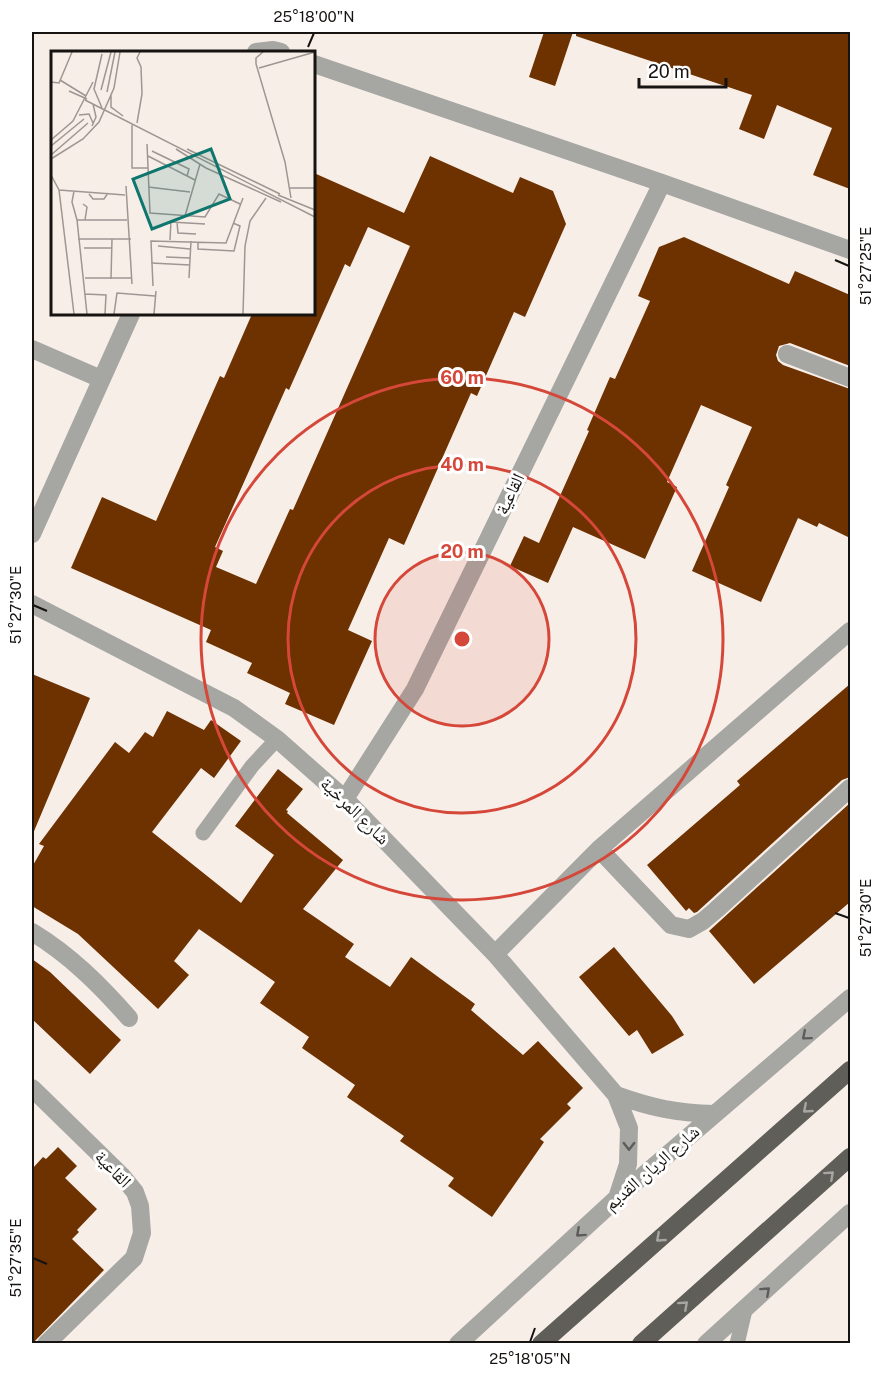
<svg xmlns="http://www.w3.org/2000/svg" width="882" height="1375" viewBox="0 0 882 1375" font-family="'Public Sans','Noto Naskh Arabic',sans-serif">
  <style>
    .building { fill: #6e3100; fill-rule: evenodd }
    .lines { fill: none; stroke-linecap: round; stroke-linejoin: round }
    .service { stroke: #a6a6a2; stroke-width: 15 }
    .minor { stroke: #a6a6a2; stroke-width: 18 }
    .trunk { stroke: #5f5e58; stroke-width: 18 }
    .oneway { stroke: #5e5c5a }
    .oneway2 { stroke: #a7a6a3 }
    .ticks { fill: none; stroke: #161311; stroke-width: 2 }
    .ring { fill: none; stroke: #d54739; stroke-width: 3 }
    .labels { text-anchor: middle; stroke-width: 6; stroke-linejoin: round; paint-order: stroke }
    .street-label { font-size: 18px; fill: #161311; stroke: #fff }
    .inset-road { fill: none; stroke: #9d9692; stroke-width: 1.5 }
    .view { fill: #0f766e; fill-opacity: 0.15; stroke: #0f766e; stroke-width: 3 }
    .inset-edge { fill: none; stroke: #161311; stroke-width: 3 }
    .centre { fill: #d54739; stroke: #fff; stroke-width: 3 }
    .ring-label { font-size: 18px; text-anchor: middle; font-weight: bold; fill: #d54739; stroke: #fff; stroke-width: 6; stroke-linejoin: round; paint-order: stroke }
    .neatline { fill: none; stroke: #161311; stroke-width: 2 }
    .ticks-label { font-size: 15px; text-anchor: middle; fill: #161311 }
  </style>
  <rect width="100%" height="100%" fill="#f7eee8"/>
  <path class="building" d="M544 32H573L555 86 529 77Z
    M576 32H850V189L813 175 832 128 777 105 764 139 739 129 752 95 576 36Z
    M430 156 513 193 520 177 553 191 566 224 525 317 514 312 477 396 471 393 404 545 389 538 348 630 372 641 334 725 285 704 290 693 247 673 252 663 206 642 211 630 71 568 102 497 156 521 220 376 224 378 252 314H314V173L404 213ZM368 227 410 246 293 510 290 509 256 584 216 567 223 551 215 547 286 388 289 390 345 264 350 267Z
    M684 237 789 284 795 271 850 295V366L790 343 779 346 776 355 778 361 783 365 850 389V538L819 523 817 527 798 518 761 602 692 571 729 487 726 485 752 427 701 405 667 482 677 487 645 559 573 527 548 583 510 566 524 536 539 543 589 431 587 430 610 377 615 379 650 301 638 296 659 247Z
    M32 674 90 698 32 836Z
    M850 684V777L842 780 697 912 694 913 689 908 686 911 647 865 740 785 737 781Z
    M167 711 204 730 211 720 241 741 214 778 201 768 152 832 241 903 274 855 235 826 278 769 303 789 286 810 288 811 287 813 343 860 303 909 354 944 345 957 390 987 411 957 475 1004 471 1010 523 1055 538 1041 583 1088 567 1104 571 1108 540 1139 544 1142 492 1217 448 1186 454 1178 400 1141 404 1136 347 1097 355 1085 302 1048 309 1037 260 1003 275 982 199 929 174 961 189 975 158 1009 78 934 32 906V867L44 846 39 844 115 742 129 753 145 732 153 737Z
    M850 803V902L754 984 709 931Z
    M614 947 672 1016 684 1035 652 1054 637 1030 629 1036 579 977Z
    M32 959 50 972 121 1040 90 1074 32 1019Z
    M58 1147 77 1166 65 1178 97 1209 77 1230 79 1232 72 1239 104 1270 32 1344V1169L43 1157 46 1159Z"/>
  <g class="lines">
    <path class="service" d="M203 833 252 766 277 739
      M737 1344 745 1310"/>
    <path class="minor" d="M256 52 273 50 281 52
      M314 64 662 183 850 250
      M32 349 101 379
      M787 354 850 378
      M32 534 131 314
      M32 604 234 708 277 739 345 799 495 954 616 1095 629 1128 628 1164 617 1198
      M345 799 415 689 662 183
      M599 849 671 925 689 929 703 921 716 910 850 788
      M32 932C70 955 100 985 129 1018
      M495 954 599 849 850 631
      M32 1088 122 1176 135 1192 140 1206 142 1233 134 1258 46 1344
      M616 1095C652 1108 677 1113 714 1114
      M458 1344 617 1198 850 998
      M706 1344 850 1213"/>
    <path class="trunk" d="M541 1344 850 1070
      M641 1344 850 1157"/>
  </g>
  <defs><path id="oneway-chevron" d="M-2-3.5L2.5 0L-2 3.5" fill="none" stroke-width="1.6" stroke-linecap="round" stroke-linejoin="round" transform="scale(1.5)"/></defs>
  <g class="oneway">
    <use href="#oneway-chevron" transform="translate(806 1036) rotate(140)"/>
    <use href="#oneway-chevron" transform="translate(629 1146) rotate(90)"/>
    <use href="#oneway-chevron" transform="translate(580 1233) rotate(138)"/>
    <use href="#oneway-chevron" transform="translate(766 1291) rotate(-42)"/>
  </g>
  <g class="oneway2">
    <use href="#oneway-chevron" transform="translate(807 1109) rotate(139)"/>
    <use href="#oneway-chevron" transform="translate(830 1175) rotate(-42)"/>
    <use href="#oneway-chevron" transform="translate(660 1238) rotate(139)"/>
    <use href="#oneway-chevron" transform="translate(684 1305) rotate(-42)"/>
  </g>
  <path class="ticks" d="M308 47 314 33M835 260 849 266M33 605 47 611M835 913 849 918M33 1258 47 1264M530 1342 535 1328"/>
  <circle cx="462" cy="639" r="87" fill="#d54739" fill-opacity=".12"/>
  <g class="ring">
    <circle cx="462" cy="639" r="87"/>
    <circle cx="462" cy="639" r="174"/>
    <circle cx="462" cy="639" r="261"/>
  </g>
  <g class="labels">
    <g class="street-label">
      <text transform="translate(510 494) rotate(-64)" y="6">القاعية</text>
      <text transform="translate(355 811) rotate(44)" y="6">شارع المرخية</text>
      <text transform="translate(652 1168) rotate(-41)" y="6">شارع الريان القديم</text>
      <text transform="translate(113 1169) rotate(46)" y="6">القاعية</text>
    </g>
  </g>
  <g transform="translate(51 51)">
    <rect width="264" height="264" fill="#f7eee8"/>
    <path class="inset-road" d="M212 1 205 7V13L234 111 240 147M208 17 264 1M9 29 35 45M0 31 8 32 21 1M50 39 60 1M18 40 36 48M56 41 64 1M60 44V56L72 65M34 49 264 166M51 57 43 38 51 3M28 64 38 63 42 72M86 72 91 43 90 16 86 7 89 1M81 74V117H97M41 75 45 66 42 53M0 89 22 70 42 31M96 93 99 162 154 166 168 143 189 153M0 95 33 68M125 98 155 117 230 151M136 98 229 143M101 100 138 118 136 125M0 104 37 72M97 105 144 129M0 108 32 88 48 71 63 37 69 1M0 124 8 139 23 263M75 135 81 233M97 136 139 141M239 137H264M8 139 74 144M23 140 21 151 26 169 36 263M38 143 42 148H53L57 142M227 144 264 159M32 153 36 156 34 169M134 165 149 113M26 169H76M120 171 154 173M126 171 127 182 145 183M27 188H80M119 189 120 169M147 191V198L183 200 189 175 182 172M107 195 139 198M33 197H61M115 206 139 207M100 212 139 214M34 227H80M138 227 140 190M60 228 61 188M102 235 100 190 175 192 192 147M34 243 55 244 54 263M63 263 66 242 104 245M103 263 105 240M192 263 194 195 199 170 215 147"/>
    <path class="view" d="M160 98 179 148 101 178 82 128Z"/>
    <rect width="264" height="264" class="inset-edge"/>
  </g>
  <circle cx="462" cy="639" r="9" class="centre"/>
  <g class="ring-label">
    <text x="462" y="384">60 m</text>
    <text x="462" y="471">40 m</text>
    <text x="462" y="558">20 m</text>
  </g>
  <rect width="882" height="1375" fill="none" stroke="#ffffff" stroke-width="66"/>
  <path d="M639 78v9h87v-9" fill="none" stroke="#161311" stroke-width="3"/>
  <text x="648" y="78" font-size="18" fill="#161311" stroke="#ffffff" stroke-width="4.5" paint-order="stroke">20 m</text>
  <rect x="33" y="33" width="816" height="1309" class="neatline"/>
  <g class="ticks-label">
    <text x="314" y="22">25°18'00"N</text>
    <text transform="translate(866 266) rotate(-90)" y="5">51°27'25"E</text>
    <text transform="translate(16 605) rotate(-90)" y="5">51°27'30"E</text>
    <text transform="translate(866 918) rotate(-90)" y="5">51°27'30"E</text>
    <text transform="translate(16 1258) rotate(-90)" y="5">51°27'35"E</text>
    <text x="530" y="1364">25°18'05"N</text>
  </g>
</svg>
